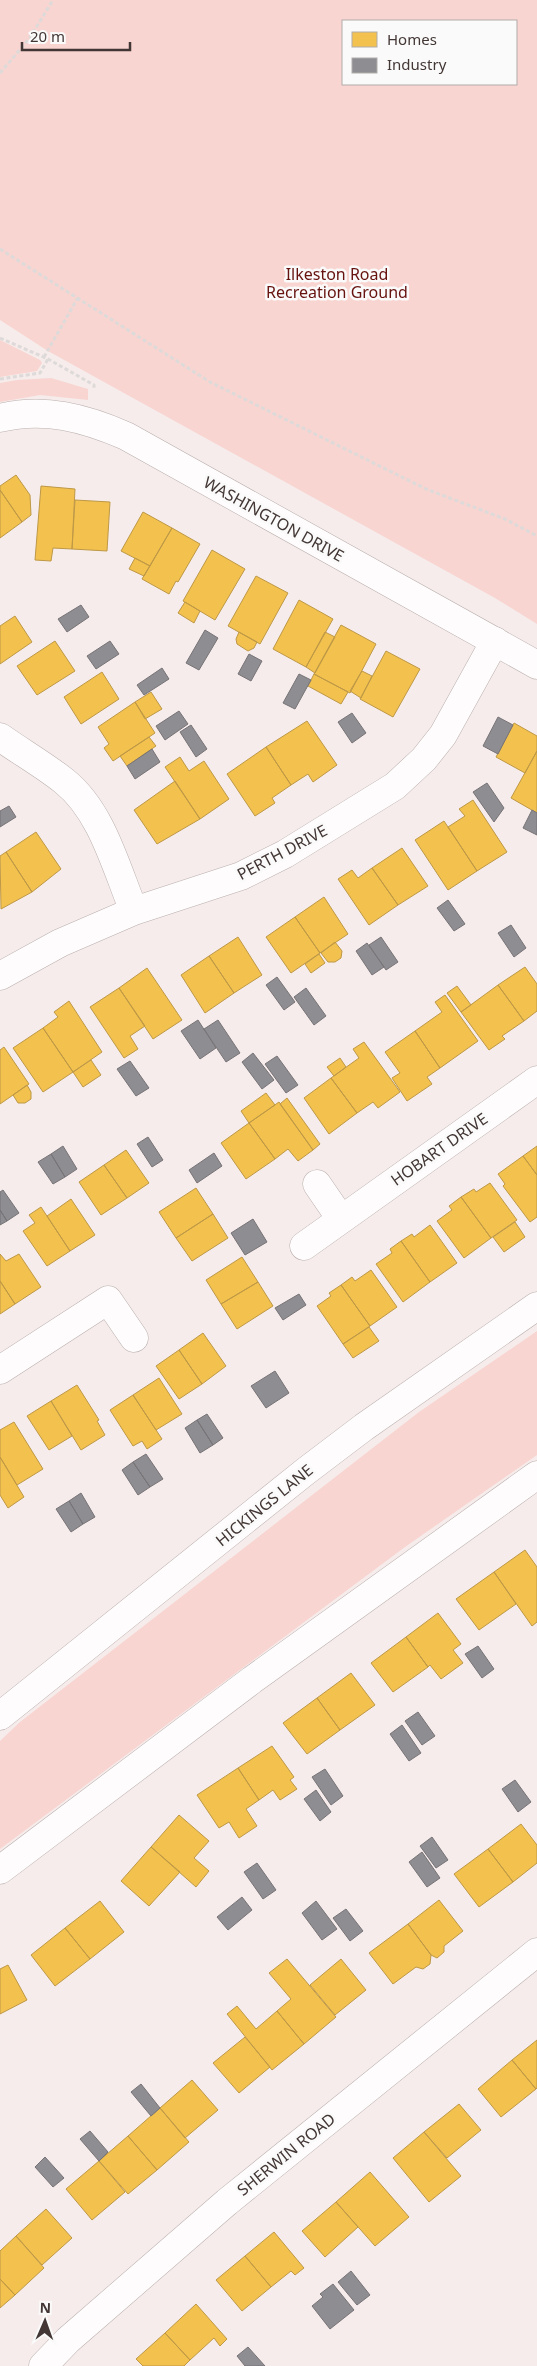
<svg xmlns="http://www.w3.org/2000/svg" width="537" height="2366" viewBox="0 0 537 2366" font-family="'Noto Sans',sans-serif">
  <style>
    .green { fill: #f8d5d1; fill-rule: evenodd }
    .homes { fill: #f2c14e; stroke: #be9846 }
    .industry { fill: #8d8d92; stroke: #777376 }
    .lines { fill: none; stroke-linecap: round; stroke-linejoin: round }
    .minor-casing { stroke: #bab0af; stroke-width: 29 }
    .tertiary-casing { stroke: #bab0af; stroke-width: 29 }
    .secondary-casing { stroke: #bab0af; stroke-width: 29 }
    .path { stroke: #dddad9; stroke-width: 3; stroke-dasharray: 4 2.5; stroke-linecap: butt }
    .minor { stroke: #fefcfc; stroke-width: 28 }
    .tertiary { stroke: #fefcfc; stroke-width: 28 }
    .secondary { stroke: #fefcfc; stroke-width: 28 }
    .labels { text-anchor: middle; stroke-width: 5; stroke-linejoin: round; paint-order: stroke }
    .park-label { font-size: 16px; fill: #66120f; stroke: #fafafa }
    .street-label { font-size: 16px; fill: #433735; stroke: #fafafa }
  </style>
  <rect width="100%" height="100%" fill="#f6eceb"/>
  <path class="green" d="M0 0H537V624L495 598 48 351 0 320ZM343 21H516V84H343Z
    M0 340 40 360 42 363 37 371 0 377Z
    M51 378 88 389V400L40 395 0 402V383L17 380Z
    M537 1331V1455L405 1547 0 1849V1741L20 1722 419 1412Z"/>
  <path class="homes" d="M16 475 30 495 31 515 22 522 0 490V486Z
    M41 486 75 489 72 549 53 548 51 561 35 560Z
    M0 490 22 522 0 538Z
    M75 500 110 502 107 551 72 549Z
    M143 512 172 528 150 566 121 551Z
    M172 528 200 544 178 582 176 581 169 594 142 579Z
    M212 550 245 569 215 620 183 601Z
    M135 558 150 566 144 576 129 569Z
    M256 576 288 593 260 644 228 626Z
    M299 600 333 619 306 667 273 649Z
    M185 602 200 611 194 623 178 613Z
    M15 616 32 642 0 664V626Z
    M341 625 376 644 350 693 314 674Z
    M239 632 257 642 254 648 248 651 237 644 236 639Z
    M325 632 335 637 315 673 306 667Z
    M55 641 75 671 37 695 17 666Z
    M386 651 420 669 393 717 360 699Z
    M362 671 372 676 361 698 350 691Z
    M102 672 119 699 81 724 64 697Z
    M314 674 348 692 341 704 308 686Z
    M151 692 162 709 145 719 135 702Z
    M135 702 155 733 113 761 104 748 109 744 98 727Z
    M307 721 337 765 313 782 308 774 291 785 266 747Z
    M514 723 537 736V751L525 773 496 757Z
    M149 737 156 746 127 766 120 756Z
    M266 747 291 785 272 798 275 803 255 816 227 774Z
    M537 751V813L511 798Z
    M180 757 189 771 204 761 229 799 200 819 165 767Z
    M175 781 200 819 157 844 134 810Z
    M473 800 507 852 477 871 448 827 465 816 459 809Z
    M444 821 477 871 448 890 415 840Z
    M36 832 61 869 32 892 6 852Z
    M402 848 428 886 398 905 372 868Z
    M6 852 32 892 1 909 0 856Z
    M372 868 398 905 369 925 338 879 352 870 358 878Z
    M324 897 348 934 320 953 295 917Z
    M295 917 320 953 291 973 266 937Z
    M238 937 262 975 234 993 209 956Z
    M335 942 342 951 341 958 335 962H328L321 953Z
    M319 954 325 963 311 973 305 964Z
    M209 956 234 993 205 1013 181 975Z
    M525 967 537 984V1011L524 1021 498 985Z
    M147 968 182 1020 153 1039 119 988Z
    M498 985 524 1021 502 1036 505 1039 489 1050 461 1012Z
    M457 986 471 1005 461 1012 447 993Z
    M119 988 145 1026 130 1036 138 1049 124 1058 90 1007Z
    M445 995 478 1041 440 1068 415 1031 442 1012 435 1002Z
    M69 1001 102 1052 73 1072 43 1028 58 1017 54 1012Z
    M43 1028 73 1072 43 1092 13 1048Z
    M415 1031 440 1068 427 1077 432 1084 407 1101 392 1078 400 1073 385 1052Z
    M364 1042 400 1092 378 1108 373 1102 357 1113 331 1078 359 1058 353 1049Z
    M4 1047 29 1084 0 1104V1050Z
    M340 1058 346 1067 334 1076 327 1067Z
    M91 1060 101 1075 83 1087 73 1072Z
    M331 1078 357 1113 329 1134 304 1098Z
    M27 1085 31 1092V1099L25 1103H18L13 1095Z
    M266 1093 275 1105 249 1123 241 1111Z
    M287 1098 320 1144 313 1150 280 1104Z
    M279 1102 313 1150 298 1161 288 1149 275 1159 249 1123Z
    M249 1123 275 1159 246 1179 221 1143Z
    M537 1146V1175L523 1156Z
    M126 1150 149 1183 127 1198 104 1165Z
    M523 1156 537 1175V1217L530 1222 503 1186 505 1184 498 1174Z
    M104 1165 127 1198 101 1215 79 1182Z
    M490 1183 517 1220 491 1238 461 1197 474 1189 476 1192Z
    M196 1188 213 1214 176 1238 159 1212Z
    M461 1197 491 1238 464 1258 437 1221 452 1210 449 1206Z
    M71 1199 95 1235 70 1251 47 1216Z
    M41 1207 70 1251 47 1266 23 1231 35 1223 29 1215Z
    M213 1214 228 1238 192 1261 176 1238Z
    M515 1222 525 1237 504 1252 493 1237Z
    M430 1225 457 1263 430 1282 401 1241 412 1234 414 1237Z
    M401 1241 430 1282 403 1302 376 1264 392 1253 390 1249Z
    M0 1254 6 1261 19 1254 41 1287 15 1304 0 1281Z
    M242 1257 258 1282 221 1304 206 1280Z
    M371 1270 397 1307 370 1326 341 1285 352 1277 355 1281Z
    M0 1281 15 1304 0 1314Z
    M258 1282 273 1306 237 1329 221 1304Z
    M341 1285 370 1326 343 1344 317 1306 331 1296 329 1293Z
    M369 1327 379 1341 353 1358 343 1344Z
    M203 1333 226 1366 202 1384 179 1350Z
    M179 1350 202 1384 179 1399 156 1366Z
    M159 1378 182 1414 156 1430 133 1395Z
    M77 1385 99 1420 97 1421 105 1435 81 1450 51 1401Z
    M133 1395 162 1439 147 1449 142 1441 133 1446 110 1410Z
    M51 1401 72 1436 49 1450 27 1416Z
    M14 1422 43 1469 17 1485 0 1457V1430Z
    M0 1457 24 1497 8 1508 0 1495Z
    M525 1550 537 1567V1622L532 1626 494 1572Z
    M494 1572 516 1604 479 1630 456 1599Z
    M438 1613 461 1644 453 1650 463 1663 441 1679 430 1665 428 1667 406 1637Z
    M406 1637 428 1667 393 1692 371 1663Z
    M351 1673 375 1705 340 1730 317 1698Z
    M317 1698 340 1730 307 1754 283 1723Z
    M272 1746 294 1777 290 1780 297 1789 280 1800 273 1790 259 1800 238 1768Z
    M238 1768 259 1800 246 1809 257 1826 239 1838 229 1822 219 1828 197 1795Z
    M179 1815 209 1841 194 1858 209 1871 196 1887 151 1847Z
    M521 1824 537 1845V1863L513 1882 488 1849Z
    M151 1847 180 1872 149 1906 121 1881Z
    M488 1849 513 1882 479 1907 454 1874Z
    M439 1900 463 1931 444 1946V1952L437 1958 431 1955 408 1924Z
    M100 1901 124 1932 90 1959 65 1928Z
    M408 1924 431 1955 430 1964 423 1969 416 1967 393 1984 369 1953Z
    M65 1928 90 1959 55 1986 31 1955Z
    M287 1959 336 2017 304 2044 277 2011 291 1999 269 1973Z
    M341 1959 366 1990 335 2015 310 1985Z
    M8 1965 27 2000 0 2014V1969Z
    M237 2006 256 2029 277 2011 304 2044 272 2070 227 2014Z
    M245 2037 270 2067 239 2093 213 2063Z
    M537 2040V2088L536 2089 512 2060Z
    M512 2060 536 2089 501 2117 478 2089Z
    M192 2080 218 2110 185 2138 160 2108Z
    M459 2104 481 2130 447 2158 424 2132Z
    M160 2108 189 2142 157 2170 128 2136Z
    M424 2132 461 2176 429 2202 393 2158Z
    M128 2136 157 2170 128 2194 99 2161Z
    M99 2161 125 2192 92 2220 66 2189Z
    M370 2172 409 2217 375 2246 336 2202Z
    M336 2202 358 2227 325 2257 302 2231Z
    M46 2209 72 2238 42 2265 16 2236Z
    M274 2232 304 2268 295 2275 291 2271 271 2287 245 2256Z
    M16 2236 44 2268 15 2295 0 2279V2251Z
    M245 2256 271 2287 242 2311 216 2280Z
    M0 2279 15 2295 0 2308Z
    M196 2304 227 2339 220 2346 214 2338 190 2360 165 2333Z
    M165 2333 190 2360 184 2366H143L136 2359Z"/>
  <path class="industry" d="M81 605 89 617 67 632 58 619Z
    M205 630 218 638 199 670 186 663Z
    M110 641 119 654 96 669 87 656Z
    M249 654 262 661 251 681 238 674Z
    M162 668 169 679 144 695 137 685Z
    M299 674 311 680 295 709 283 703Z
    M179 711 188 724 165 740 156 726Z
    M352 713 366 733 352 743 338 722Z
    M498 717 513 725 498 754 483 746Z
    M191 725 207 749 196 757 180 732Z
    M152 749 160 762 135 779 127 766Z
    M487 783 504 808 494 822 473 792Z
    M9 806 16 817 0 827V811Z
    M532 810 537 813V835L523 828Z
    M448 900 465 924 454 931 437 908Z
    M511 925 526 948 514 957 498 933Z
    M381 937 398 962 386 970 369 945Z
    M367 943 384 967 372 975 356 951Z
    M277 977 295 1002 284 1010 266 985Z
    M306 988 326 1016 314 1025 294 997Z
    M198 1020 216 1048 200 1059 181 1031Z
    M218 1020 240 1053 226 1062 204 1029Z
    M253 1053 274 1080 262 1089 242 1062Z
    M277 1056 298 1085 286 1093 265 1064Z
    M130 1061 149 1088 136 1096 117 1069Z
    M148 1137 163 1160 152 1167 137 1144Z
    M63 1146 77 1169 65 1177 51 1154Z
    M214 1153 222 1166 197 1183 189 1170Z
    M51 1154 65 1177 53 1184 38 1162Z
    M3 1190 19 1213 7 1221 0 1210V1192Z
    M0 1210 7 1221 0 1225Z
    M253 1219 267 1242 245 1255 231 1233Z
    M299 1294 306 1305 283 1320 275 1308Z
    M275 1371 289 1393 266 1408 251 1386Z
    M207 1414 223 1438 213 1445 197 1420Z
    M197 1420 213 1445 200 1453 185 1428Z
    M146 1454 163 1479 150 1487 133 1462Z
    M133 1462 150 1487 138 1495 122 1470Z
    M81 1493 95 1517 83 1524 69 1501Z
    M69 1501 83 1524 71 1532 56 1509Z
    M478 1646 494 1669 482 1678 465 1654Z
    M418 1712 435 1736 422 1745 405 1721Z
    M402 1725 421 1753 409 1761 390 1734Z
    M325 1769 343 1796 331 1805 312 1777Z
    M515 1780 531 1802 518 1812 502 1789Z
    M316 1790 331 1812 320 1821 304 1799Z
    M432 1837 448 1860 436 1868 420 1846Z
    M422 1852 440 1878 427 1887 409 1862Z
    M257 1863 276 1890 263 1899 244 1872Z
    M242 1897 252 1910 228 1930 217 1917Z
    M316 1901 337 1929 322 1940 302 1913Z
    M346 1909 363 1931 350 1941 333 1918Z
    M141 2084 160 2108 151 2116 131 2092Z
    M90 2131 108 2152 99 2161 80 2139Z
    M45 2157 64 2178 53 2187 35 2167Z
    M351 2271 370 2295 357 2305 338 2282Z
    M333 2284 354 2310 330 2329 312 2306 323 2297 320 2294Z
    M248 2347 265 2366H245L237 2356Z"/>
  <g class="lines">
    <defs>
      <path id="minor" d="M0 737C21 752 44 765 64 781 102 811 116 868 134 911
        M0 976 60 943 134 911 241 876 285 854 395 786 424 759 443 735 495 641
        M317 1184 341 1219
        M304 1246 537 1080
        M0 1370 108 1300 134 1338
        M0 1870 252 1680 537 1475
        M43 2366 68 2340 227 2202 537 1952"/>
      <path id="tertiary" d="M0 418C44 407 85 418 126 436L537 665"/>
      <path id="secondary" d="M0 1716 306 1471 364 1427 537 1306"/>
    </defs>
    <use href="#minor" class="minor-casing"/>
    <use href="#tertiary" class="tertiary-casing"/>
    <use href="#secondary" class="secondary-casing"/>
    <path class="path" d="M0 73 29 39 53 0
      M0 249 210 382 426 489 505 519 537 536
      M0 338 48 359 94 385V390
      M44 357 77 299
      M0 379 40 373 48 359"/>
    <use href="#minor" class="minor"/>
    <use href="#tertiary" class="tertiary"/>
    <use href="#secondary" class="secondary"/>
  </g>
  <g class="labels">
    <g class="park-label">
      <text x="337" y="280">Ilkeston Road<tspan x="337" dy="18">Recreation Ground</tspan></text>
    </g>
    <g class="street-label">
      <text transform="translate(274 519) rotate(29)" y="6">WASHINGTON DRIVE</text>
      <text transform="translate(282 852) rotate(-28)" y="6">PERTH DRIVE</text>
      <text transform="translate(439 1149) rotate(-35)" y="6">HOBART DRIVE</text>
      <text transform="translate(264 1505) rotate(-39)" y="6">HICKINGS LANE</text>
      <text transform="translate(286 2154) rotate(-39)" y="6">SHERWIN ROAD</text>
    </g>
  </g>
  <rect x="342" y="20" width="175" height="65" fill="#fafafa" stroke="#b1acab"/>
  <rect x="352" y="32" width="25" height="15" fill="#f2c14e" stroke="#b1acab"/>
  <text x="387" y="45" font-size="15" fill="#433735">Homes</text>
  <rect x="352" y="58" width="25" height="15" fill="#8d8d92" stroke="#b1acab"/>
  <text x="387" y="70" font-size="15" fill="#433735">Industry</text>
  <g transform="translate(45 2321) rotate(2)" stroke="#fafafa" stroke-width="4" paint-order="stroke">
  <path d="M0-4L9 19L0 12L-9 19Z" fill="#433735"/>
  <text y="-8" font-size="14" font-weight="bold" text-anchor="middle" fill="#433735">N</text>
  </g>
  <path d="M22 42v8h108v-8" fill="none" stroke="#433735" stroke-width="2.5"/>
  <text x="30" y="42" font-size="15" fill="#433735" stroke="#fafafa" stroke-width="4" paint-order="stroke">20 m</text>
</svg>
